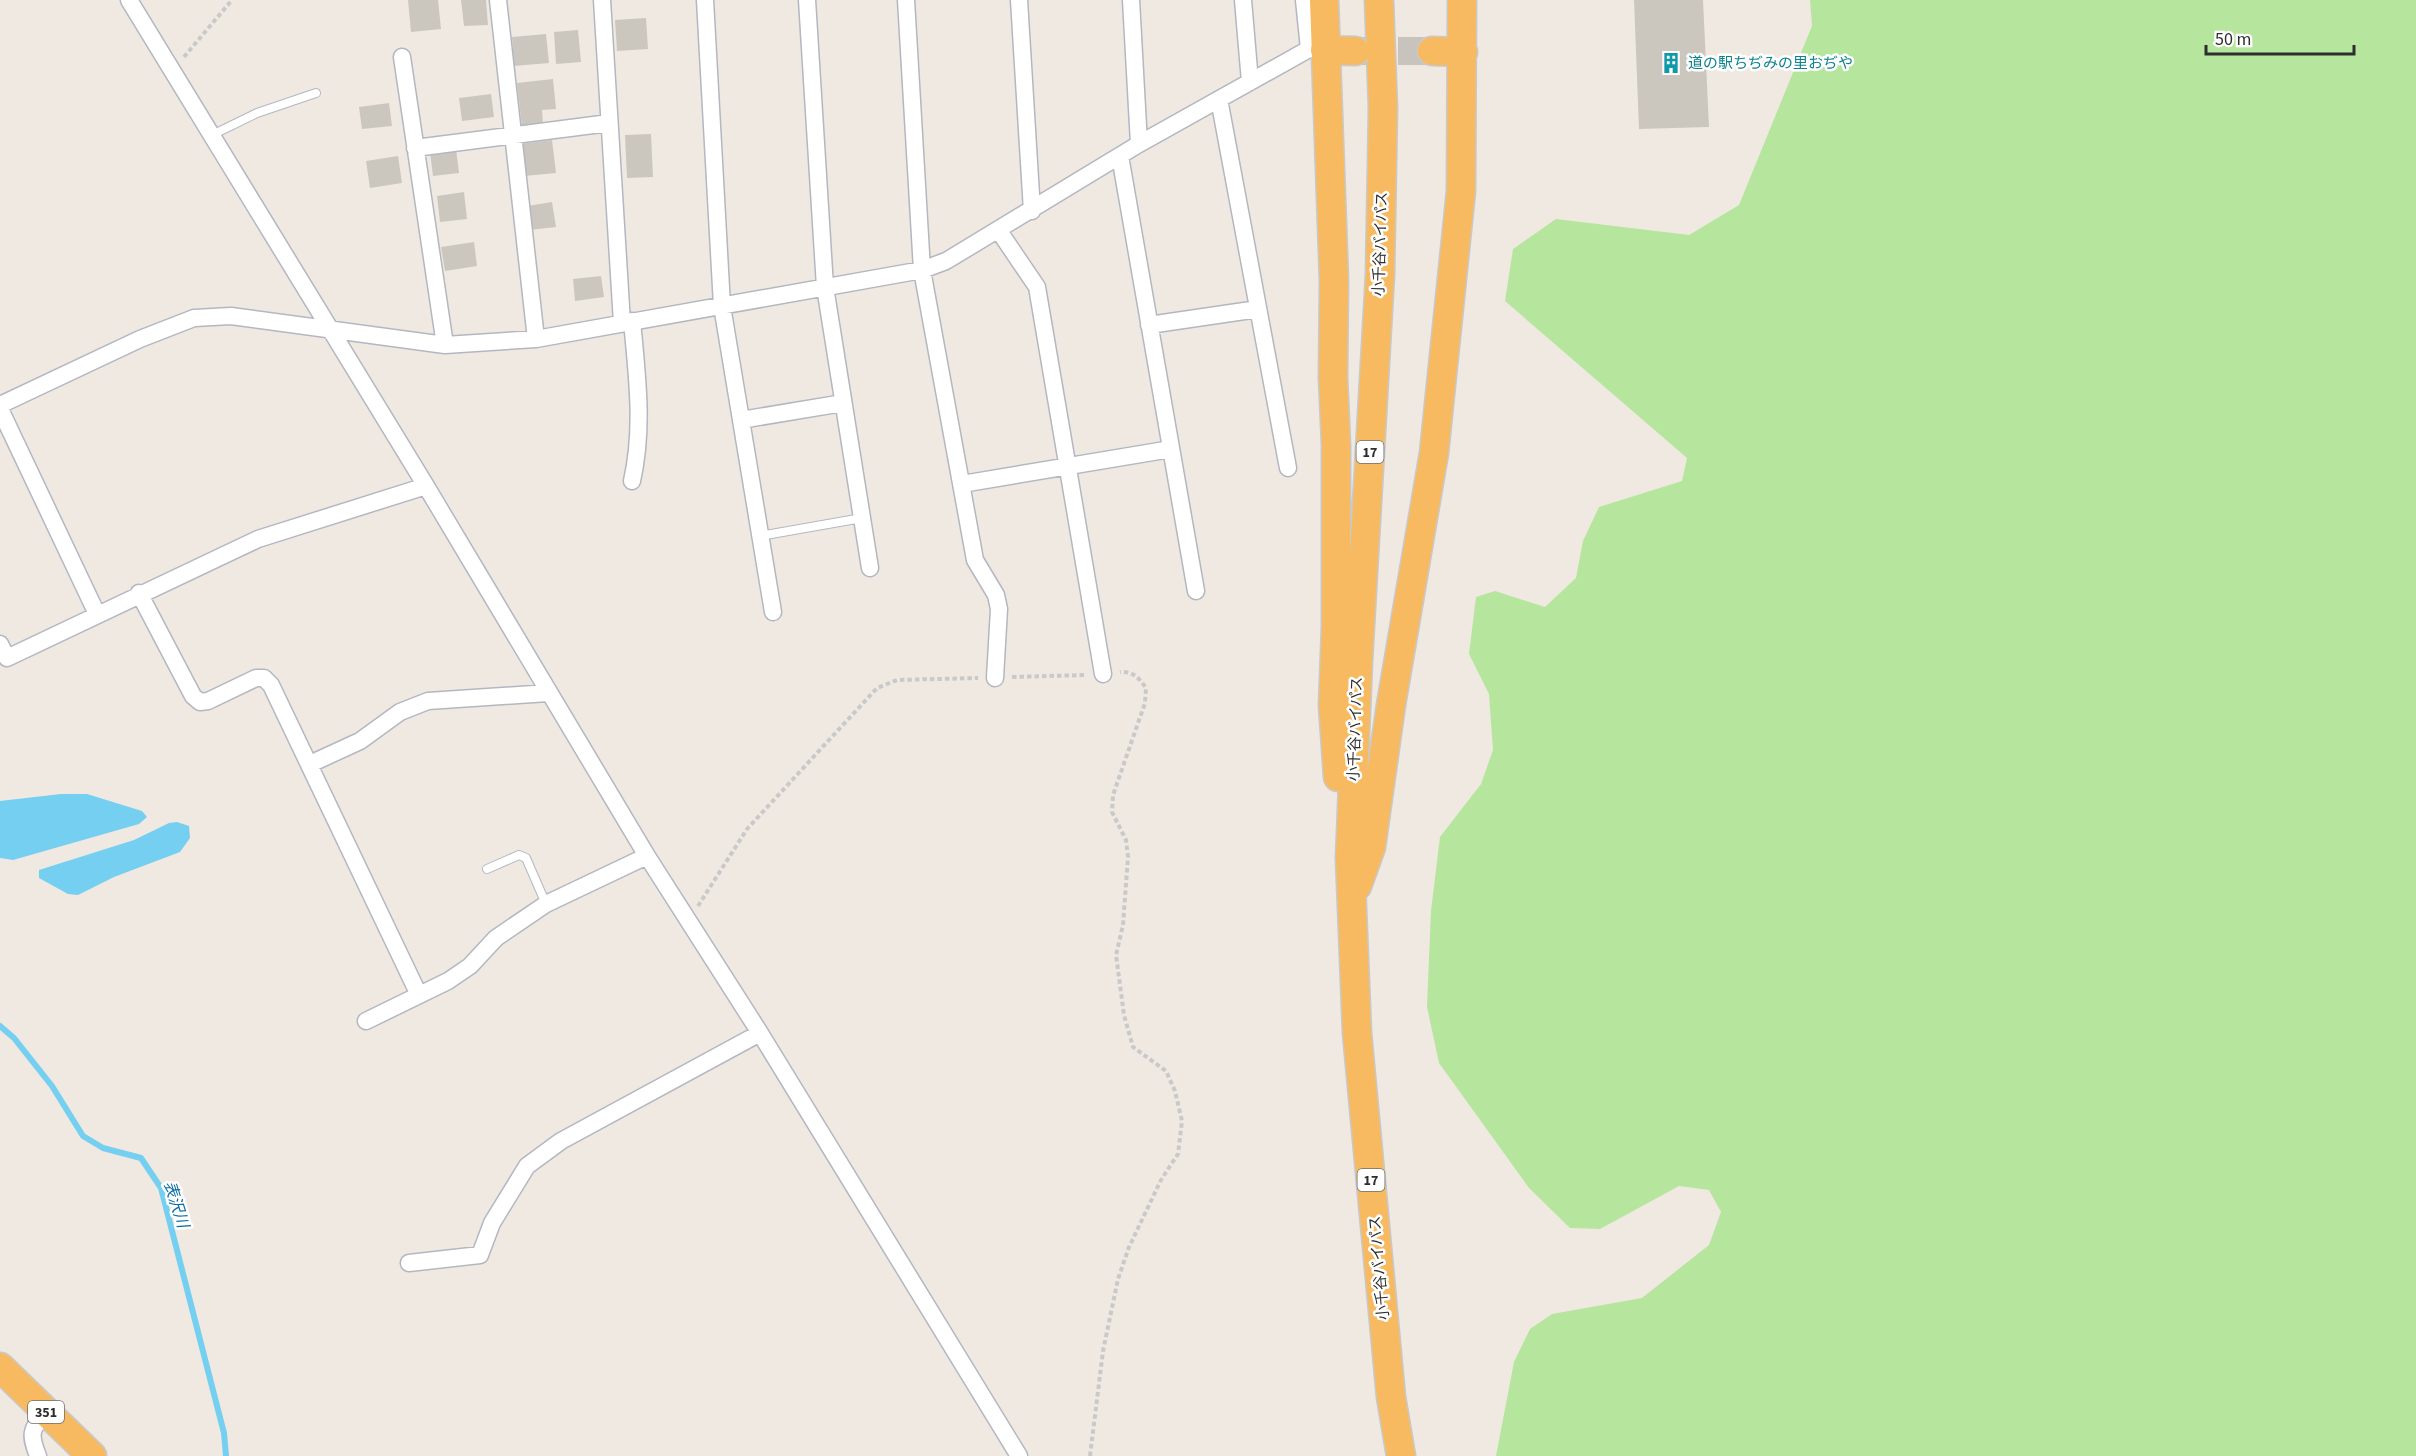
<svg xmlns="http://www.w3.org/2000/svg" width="2416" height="1456" viewBox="0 0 2416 1456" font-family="'Source Sans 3','Noto Sans JP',sans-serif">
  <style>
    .green { fill: #b6e59e }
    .water { fill: #75cff0 }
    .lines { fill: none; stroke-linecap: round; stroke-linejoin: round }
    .stream { stroke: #75cff0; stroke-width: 6 }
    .building { fill: #cbc7bf }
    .trunk-tunnel { stroke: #c8c4bd; stroke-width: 28; stroke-dasharray: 28 14; stroke-linecap: butt }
    .service-casing { stroke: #b4b7c1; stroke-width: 10 }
    .minor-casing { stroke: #b4b7c1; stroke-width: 19 }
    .trunk-casing { stroke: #c9c9c9; stroke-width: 31 }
    .path { stroke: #c9c9c9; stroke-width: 4; stroke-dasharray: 4.5 3; stroke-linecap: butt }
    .service { stroke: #fff; stroke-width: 8 }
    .minor { stroke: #fff; stroke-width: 16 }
    .trunk { stroke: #f8ba60; stroke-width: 28 }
    .labels { text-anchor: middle; stroke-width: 5; stroke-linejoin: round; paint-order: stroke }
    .shield { fill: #fff; stroke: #6d6d6d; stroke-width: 1.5 }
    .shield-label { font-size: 14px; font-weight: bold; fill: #2e2e2e }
    .culture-label { font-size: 15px; fill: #0d838f; stroke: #fff; text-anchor: start }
    .street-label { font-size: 15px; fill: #2e2e2e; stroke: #fff }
    .water-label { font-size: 16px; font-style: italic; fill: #0d6fa3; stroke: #fff }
  </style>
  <rect width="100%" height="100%" fill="#efe9e1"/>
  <path class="green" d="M1810 0H2416V1456H1496L1514 1362 1530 1329 1552 1314 1642 1298 1709 1245 1721 1212 1709 1190 1679 1186 1600 1229 1570 1228 1529 1188 1439 1063 1427 1007 1431 911 1440 837 1481 784 1493 750 1489 694 1469 654 1476 597 1495 591 1545 607 1576 578 1583 541 1599 507 1682 481 1687 458 1505 301 1513 249 1556 219 1689 235 1739 205 1812 26Z"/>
  <path class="water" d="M61 794H87L142 811 147 817 139 824 13 860 0 858V801Z
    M177 822 189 826 190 838 180 852 114 877 78 895 68 894 39 878V870L134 840 169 823Z"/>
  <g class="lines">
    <path class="stream" d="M0 1026 14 1038 52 1086 83 1136 103 1148 141 1158 161 1188 224 1433 226 1456"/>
  </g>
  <path class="building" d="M408 0H438L441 29 411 32Z
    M461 0H486L488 25 464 26Z
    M1634 0H1703L1709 127 1639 129Z
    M646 18 648 49 617 51 615 20Z
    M578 30 581 62 556 64 554 32Z
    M546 34 549 63 514 66 512 37Z
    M553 79 556 109 542 110 543 125 522 127 517 83Z
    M491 94 494 117 462 121 459 98Z
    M389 103 392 126 362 129 359 107Z
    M651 134 653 177 627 178 625 135Z
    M552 140 556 173 524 176 520 144Z
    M456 149 459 173 433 176 430 152Z
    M398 156 402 183 370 188 366 161Z
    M464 192 467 219 440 222 437 196Z
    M552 202 556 227 530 230 527 206Z
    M474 242 477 266 445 271 441 247Z
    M601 276 604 297 575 301 573 279Z"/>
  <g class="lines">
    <path class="trunk-tunnel" d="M1356 51H1432"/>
    <defs>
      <path id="service" d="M212 135 257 113 316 93
        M760 536 862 518
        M487 869 519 855 526 858 546 904"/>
      <path id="minor" d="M129 0 426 486 647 856 760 1033 1019 1456
        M498 0 536 339
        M602 0 622 323
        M705 0 722 306 773 612
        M807 0 825 287 870 568
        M906 0 922 270 975 560 996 595 999 609 995 678
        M1019 0 1032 211
        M1131 0 1139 144
        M1243 0 1250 82
        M1304 0 1309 49
        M402 57 445 345
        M1219 99 1288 468
        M415 148 609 123
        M1120 156 1196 591
        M999 231 1037 287 1103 674
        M632 321C637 376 644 427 632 481
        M1149 325 1258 309
        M0 405 140 339 194 318 231 316 445 345 536 339 922 270 946 261 1139 144 1309 49 1325 50
        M0 409 97 614
        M741 420 843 403
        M962 484 1171 449
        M139 593 193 696 200 702 208 701 256 678H264L271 685 419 995
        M0 644 7 658 258 539 426 486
        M310 764 360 741 400 712 428 701 548 693
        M366 1021 448 981 470 966 496 938 546 904 647 856
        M409 1263 480 1255 492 1223 527 1166 561 1141 760 1033
        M38 1456C29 1433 31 1431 45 1411"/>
      <path id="trunk" d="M1324 0 1334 281 1333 377 1336 445V626L1333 705 1338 777
        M1379 0 1383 108 1380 275 1358 661 1350 858 1357 1033 1391 1397 1401 1456
        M1325 50 1355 51
        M1432 51 1463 52
        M1357 886 1371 847 1391 705 1434 453 1461 191 1462 0
        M0 1367 92 1456"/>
    </defs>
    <use href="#service" class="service-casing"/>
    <use href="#minor" class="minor-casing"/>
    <use href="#trunk" class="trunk-casing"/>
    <path class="path" d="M184 57 232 0
      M1012 677 1086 675
      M698 906 747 829 877 688 897 680 978 678
      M1090 1456 1103 1351 1118 1279 1129 1247 1161 1180 1178 1154 1182 1121 1175 1091 1166 1071 1133 1047 1124 1015 1116 955 1123 925 1128 857 1126 840 1112 812 1113 795 1145 703 1146 688C1139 678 1133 671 1120 672"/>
    <use href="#service" class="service"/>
    <use href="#minor" class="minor"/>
    <use href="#trunk" class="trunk"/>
  </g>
  <defs>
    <symbol id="building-bare" viewBox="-9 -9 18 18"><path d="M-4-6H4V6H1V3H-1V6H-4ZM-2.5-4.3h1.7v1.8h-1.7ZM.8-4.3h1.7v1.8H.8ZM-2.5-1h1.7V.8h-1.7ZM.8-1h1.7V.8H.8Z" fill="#0f9aa8" stroke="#fff" stroke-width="2.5" paint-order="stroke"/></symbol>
  </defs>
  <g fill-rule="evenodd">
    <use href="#building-bare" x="1656" y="48" width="30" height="30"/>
  </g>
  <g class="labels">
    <g class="shield">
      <rect x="1356.5" y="441" width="27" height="22" rx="4.5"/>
      <rect x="1357.5" y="1169" width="27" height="22" rx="4.5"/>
      <rect x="28" y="1401" width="36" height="22" rx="4.5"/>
    </g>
    <g class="shield-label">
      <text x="1370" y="457">17</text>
      <text x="1371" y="1185">17</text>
      <text x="46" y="1417">351</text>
    </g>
    <g class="culture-label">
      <text x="1688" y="68">道の駅ちぢみの里おぢや</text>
    </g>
    <g class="street-label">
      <text transform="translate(1380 244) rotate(-88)" y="5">小千谷バイパス</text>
      <text transform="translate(1355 729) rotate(-88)" y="5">小千谷バイパス</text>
      <text transform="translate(1379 1268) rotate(-95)" y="5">小千谷バイパス</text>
    </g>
    <g class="water-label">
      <text transform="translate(177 1204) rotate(72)" y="6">表沢川</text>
    </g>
  </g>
  <path d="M2206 45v9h148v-9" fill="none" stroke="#2e2e2e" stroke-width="3"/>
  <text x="2215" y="45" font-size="18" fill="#2e2e2e" stroke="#ffffff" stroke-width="4.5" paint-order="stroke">50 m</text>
</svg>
